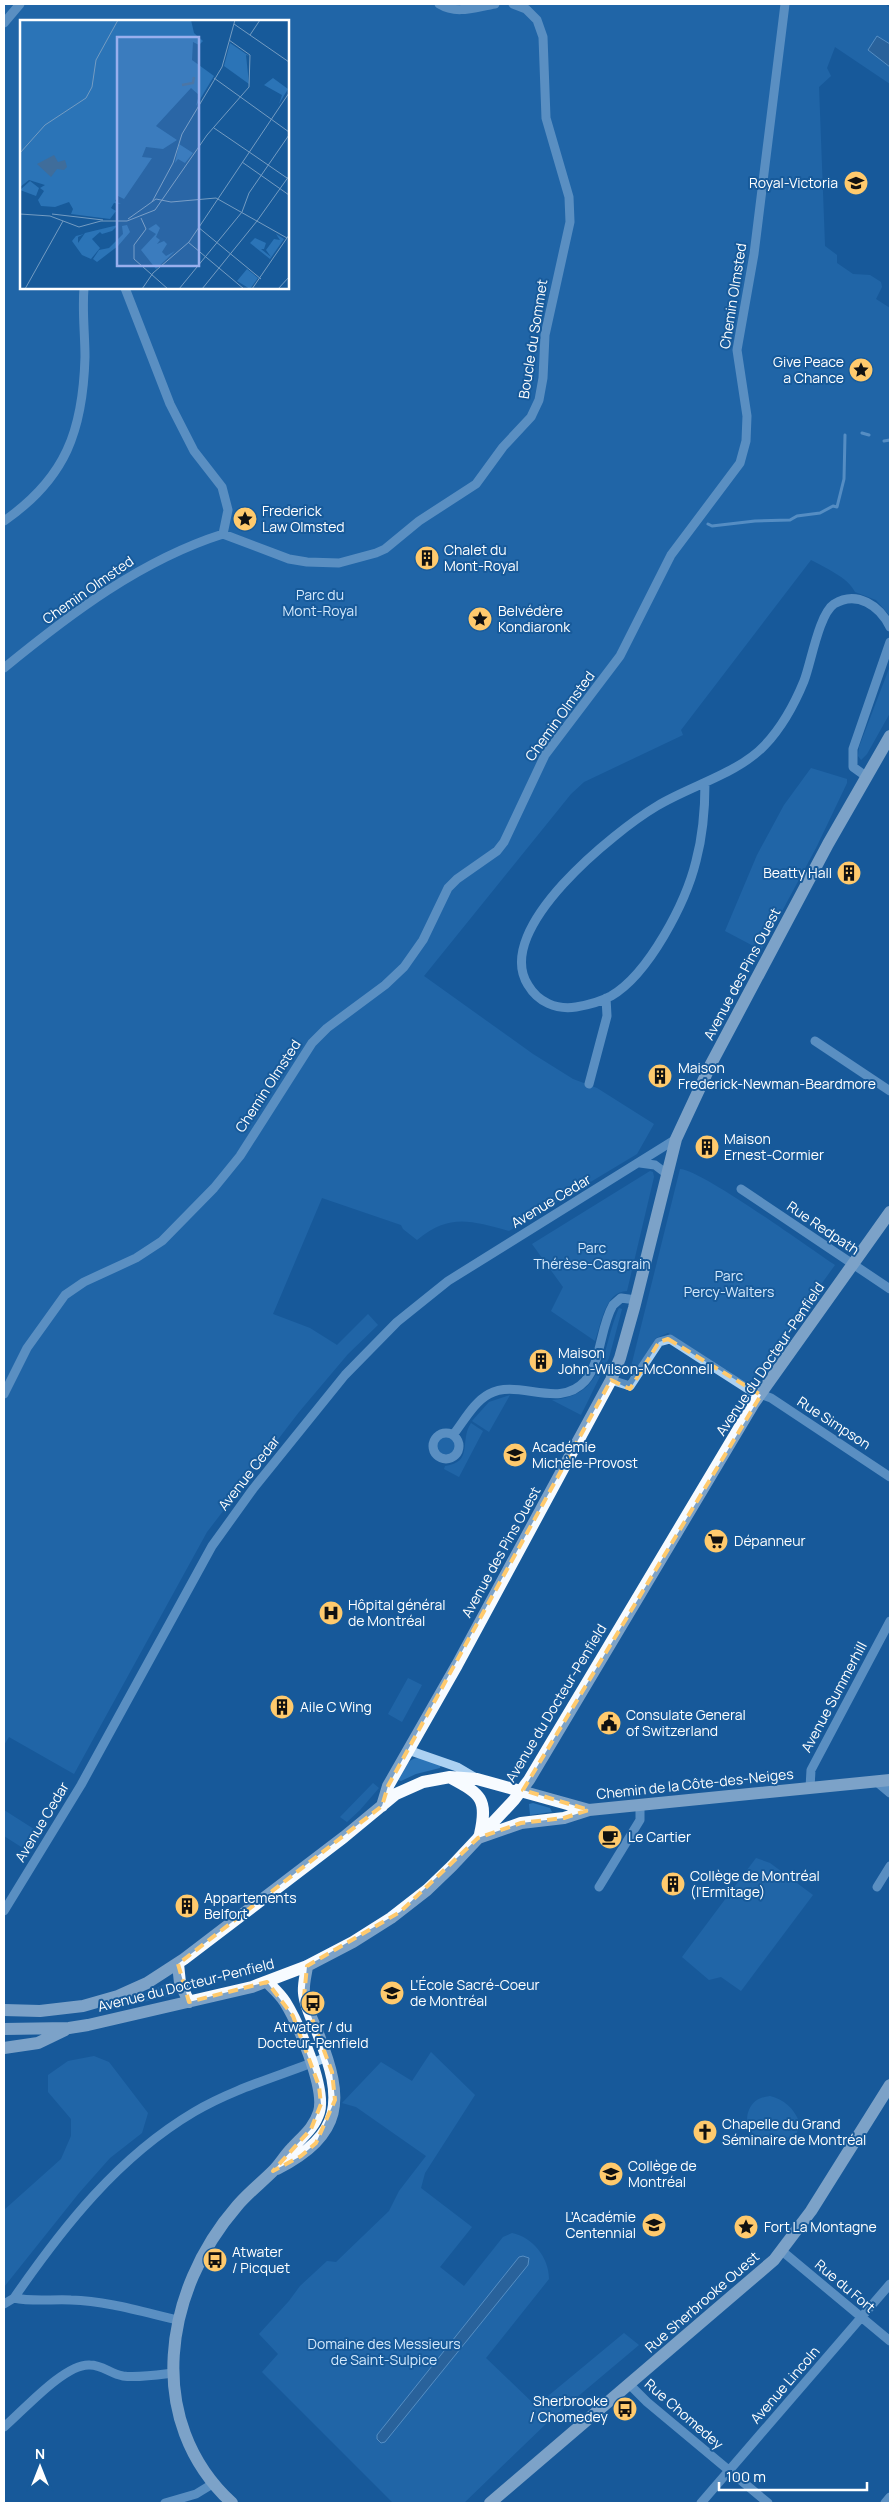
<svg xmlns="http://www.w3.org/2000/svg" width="894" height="2507" viewBox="0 0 894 2507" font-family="Manrope,sans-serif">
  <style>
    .green { fill: #2b74b7; fill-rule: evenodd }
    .water { fill: #3f6d9b; stroke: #9fcdf4 }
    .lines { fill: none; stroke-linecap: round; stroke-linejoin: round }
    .stream { stroke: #9fcdf4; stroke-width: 3 }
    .minor { stroke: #acd1f2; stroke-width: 9 }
    .major { stroke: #f7fbff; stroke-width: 12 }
    .marked { fill: none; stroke: #ffca6d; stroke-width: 4; stroke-dasharray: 10 6; stroke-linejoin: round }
    .labels { text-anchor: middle; stroke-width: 4; stroke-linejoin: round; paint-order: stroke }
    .poi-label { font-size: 14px; fill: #fff; stroke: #175a9a; text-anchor: start }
    .street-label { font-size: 14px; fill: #fff; stroke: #175a9a }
    .park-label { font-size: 14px; fill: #d4e9fc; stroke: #175a9a }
    .inset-river { fill: none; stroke: #3f6d9b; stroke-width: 2.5 }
    .inset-road { fill: none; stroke: #749cc2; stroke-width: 1 }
    .view { fill: #99afed; fill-opacity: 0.15; stroke: #99afed; stroke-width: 2.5 }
    .inset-edge { fill: none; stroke: #fff; stroke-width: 2.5 }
  </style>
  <rect width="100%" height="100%" fill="#175a9a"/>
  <path class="green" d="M4 4H885L890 8V84L835 47 827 68 831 76 819 87 825 246 837 255V263L853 274 870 275 881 282 882 287 876 299 890 308V616L876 600 855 592C849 578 824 567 811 560L681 730 683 735 584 782 571 794 424 976 533 1054 573 1079 597 1088 654 1124 637 1154 509 1231C471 1221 450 1213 417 1240L403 1229 401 1225 322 1198 273 1314 310 1328 337 1345 368 1314 378 1325 348 1354 299 1412 207 1532 74 1774 9 1737 4 1745ZM21 21H288V288H21Z
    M890 666V713L867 754 861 760 858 756 859 747Z
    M811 768 847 779V783L816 848 761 950 725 931 757 855 784 805Z
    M680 1169C702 1170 809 1248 835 1265L749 1384 668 1333 656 1338 632 1377 629 1375Z
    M650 1171 653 1172 654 1177 627 1291C605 1291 601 1325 595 1341L551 1311 563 1287 532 1244Z
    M619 1308 622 1309 609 1358 581 1415 552 1400C607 1396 601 1349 619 1308Z
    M510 1395 489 1432 472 1421 489 1402Z
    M471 1423 483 1431 459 1477 444 1469 445 1466C474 1462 459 1441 471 1423Z
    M437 1446a9 9 0 1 1 18 0a9 9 0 1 1-18 0Z
    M408 1678 422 1685 402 1722 388 1714Z
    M420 1758 441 1765 440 1768 416 1774 401 1781 398 1780C404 1770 407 1757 420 1758Z
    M373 1783 379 1788 360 1810 347 1822 340 1817Z
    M533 1803 550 1808 552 1812 530 1815 529 1804Z
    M4 1810 37 1831 26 1850 4 1836Z
    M756 1858 770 1863 813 1895 741 1991 721 1977 709 1980 682 1957Z
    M171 1981 175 1995 122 2007 121 2005Z
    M431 2052 475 2095 425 2173 421 2188 472 2227 440 2267 464 2286 503 2237 512 2233C532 2237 549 2257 549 2279L486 2358 536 2406 624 2333 639 2345 551 2419 464 2503H393L262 2372 278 2354 259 2334 289 2301 300 2286 327 2261 336 2262 389 2211 399 2191 426 2156 356 2107 342 2103 381 2062 412 2081Z
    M94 2056 109 2062 148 2113 142 2133 110 2158 79 2193 4 2287V2210L61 2159 71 2136V2119L48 2092V2075L68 2061Z
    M770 2096C783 2099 795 2109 799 2122 796 2168 736 2140 749 2110 753 2100 761 2097 770 2096Z"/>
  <path class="water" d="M877 36 890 44V67L868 50Z
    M523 2256 529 2258 528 2265 385 2442 381 2443 377 2439V2435L519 2257Z"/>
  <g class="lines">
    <path class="stream" d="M862 433 869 435
      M884 441 890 440
      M708 524 712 526 755 521 790 520 797 516 820 513 833 506 837 507 844 479 845 435"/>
    <path class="minor" d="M439 4C457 15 476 7 495 4
      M4 23 20 4
      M125 288 170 404 194 451 222 487 228 510 223 534 289 559 307 562 339 563 376 553 385 549 419 521 476 484 503 447 531 417 539 400 543 378 545 335 570 222 569 197 546 118 543 37 537 20 526 9 513 4
      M4 521C66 478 83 430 85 357 85 334 82 311 84 288
      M4 668C70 614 141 560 223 534
      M867 777 853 767V749L890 642
      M705 783C705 809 703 835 696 861 686 902 649 974 611 996 600 1002 588 1005 576 1007 556 1010 538 1002 528 985 492 929 615 831 657 806 690 786 739 773 765 745 782 727 795 703 804 681 811 663 819 614 834 604 857 590 880 606 890 627
      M815 1041 890 1091
      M589 1084 607 1016 606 998
      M640 1163 655 1165 667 1174
      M741 1189 890 1289
      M611 1380 630 1386 659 1342 670 1339 751 1391 771 1398 890 1477
      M4 1394 27 1348 65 1295 84 1282 136 1258 162 1241 214 1188 240 1156 312 1043 327 1028 385 985 404 967 423 940 448 888 457 879 497 851 504 842 545 755 620 656 671 555 740 463 746 441 747 416 737 350 754 254 785 4
      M433 1446a13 13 0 1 1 26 0a13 13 0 1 1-26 0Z
      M453 1435C464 1421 474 1402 489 1394 518 1378 559 1410 585 1381 601 1363 600 1327 613 1305L621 1298 636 1300
      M408 1750 457 1767 474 1777
      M877 1782 890 1793
      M810 1788 811 1770 890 1621
      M599 1887 640 1820V1805
      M877 1887 890 1866
      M4 1911 81 1785 212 1546 253 1489 345 1375 397 1322 448 1281 676 1139
      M782 2251 890 2341
      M14 2298C33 2302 52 2299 71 2300 107 2301 143 2312 178 2320
      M4 2304 14 2298C63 2227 118 2157 194 2112 234 2088 283 2075 327 2057
      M629 2384 647 2402 768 2503
      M4 2427C23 2411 65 2363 90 2365 102 2365 111 2374 123 2376 138 2378 157 2375 173 2373
      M165 2503 196 2494 214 2483
      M701 2503 890 2284
      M885 2503 890 2497"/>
    <path class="major" d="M451 1778C481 1794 488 1799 480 1834
      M382 1806 388 1786 457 1665 611 1380 620 1358 634 1308 676 1139 711 1064 828 844 890 736
      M478 1838 521 1823 564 1818 589 1810
      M178 1964 180 1983 189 2002
      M4 2010 40 2011 83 2006 118 1996 147 1983 184 1959 344 1837 396 1794 423 1782 450 1777 477 1779 589 1810 890 1780
      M4 2029 69 2028 88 2025 252 1987 307 1966 353 1942 391 1918 427 1890 452 1866 514 1800 529 1780 754 1403 890 1212
      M4 2048 38 2043 65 2030
      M277 2169C344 2134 344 2100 319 2036 314 2023 305 2007 304 1993 303 1984 306 1975 307 1966
      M232 2503C143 2421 164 2290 237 2206 248 2193 261 2183 273 2171 280 2164 285 2155 292 2148 303 2136 314 2128 319 2112 326 2088 298 2023 285 2002 280 1994 273 1988 267 1982
      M490 2503 774 2260 811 2211 890 2085"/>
  </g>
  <path d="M0 0H894V2507H0ZM668 1339 761 1395 523 1790 589 1810 564 1818 521 1823 478 1838 400 1912 307 1966 304 1997 332 2072 335 2100 316 2143 301 2156 273 2171 311 2129 321 2104 319 2086 293 2016 267 1982 189 2002 178 1964 382 1806 388 1786 611 1380 630 1389 659 1342Z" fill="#175a9a" fill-opacity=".55" fill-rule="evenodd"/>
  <path class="marked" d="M668 1339 761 1395 523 1790 589 1810 564 1818 521 1823 478 1838 400 1912 307 1966 304 1997 332 2072 335 2100 316 2143 301 2156 273 2171 311 2129 321 2104 319 2086 293 2016 267 1982 189 2002 178 1964 382 1806 388 1786 611 1380 630 1389 659 1342Z"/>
  <defs>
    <symbol id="university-disc" viewBox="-11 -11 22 22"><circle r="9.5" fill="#ffca6d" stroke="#175a9a"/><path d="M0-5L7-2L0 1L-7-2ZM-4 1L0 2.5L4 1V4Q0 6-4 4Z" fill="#111"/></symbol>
    <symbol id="sight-disc" viewBox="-11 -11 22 22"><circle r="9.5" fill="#ffca6d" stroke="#175a9a"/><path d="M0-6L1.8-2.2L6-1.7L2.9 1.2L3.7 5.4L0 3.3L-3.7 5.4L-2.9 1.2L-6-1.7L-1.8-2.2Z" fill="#111"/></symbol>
    <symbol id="building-disc" viewBox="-11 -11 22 22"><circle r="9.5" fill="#ffca6d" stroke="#175a9a"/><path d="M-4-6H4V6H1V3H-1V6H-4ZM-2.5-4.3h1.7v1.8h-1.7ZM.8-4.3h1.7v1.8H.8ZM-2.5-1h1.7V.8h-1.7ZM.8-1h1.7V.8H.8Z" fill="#111"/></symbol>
    <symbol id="school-disc" viewBox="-11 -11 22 22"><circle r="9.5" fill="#ffca6d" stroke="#175a9a"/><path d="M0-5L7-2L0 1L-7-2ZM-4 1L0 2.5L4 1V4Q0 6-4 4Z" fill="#111"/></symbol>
    <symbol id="supermarket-disc" viewBox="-11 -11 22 22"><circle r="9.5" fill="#ffca6d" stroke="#175a9a"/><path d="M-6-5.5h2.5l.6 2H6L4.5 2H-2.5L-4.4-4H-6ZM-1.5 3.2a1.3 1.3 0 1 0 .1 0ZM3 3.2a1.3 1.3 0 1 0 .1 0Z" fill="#111"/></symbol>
    <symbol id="hospital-disc" viewBox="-11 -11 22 22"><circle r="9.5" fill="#ffca6d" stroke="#175a9a"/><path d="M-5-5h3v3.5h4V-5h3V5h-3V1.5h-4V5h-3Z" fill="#111"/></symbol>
    <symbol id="civic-disc" viewBox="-11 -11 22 22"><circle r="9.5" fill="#ffca6d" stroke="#175a9a"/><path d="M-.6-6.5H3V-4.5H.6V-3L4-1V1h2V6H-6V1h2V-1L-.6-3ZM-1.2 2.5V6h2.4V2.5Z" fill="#111"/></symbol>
    <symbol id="cafe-disc" viewBox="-11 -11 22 22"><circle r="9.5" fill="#ffca6d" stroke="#175a9a"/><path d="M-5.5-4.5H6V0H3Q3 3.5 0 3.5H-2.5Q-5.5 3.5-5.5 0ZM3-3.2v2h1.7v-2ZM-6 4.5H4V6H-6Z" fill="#111"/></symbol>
    <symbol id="bus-disc" viewBox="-11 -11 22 22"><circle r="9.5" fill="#ffca6d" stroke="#175a9a"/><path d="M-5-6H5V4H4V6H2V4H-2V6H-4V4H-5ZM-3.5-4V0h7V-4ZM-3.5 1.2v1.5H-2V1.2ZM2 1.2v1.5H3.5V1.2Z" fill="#111"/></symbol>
    <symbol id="church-disc" viewBox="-11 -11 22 22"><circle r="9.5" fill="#ffca6d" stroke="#175a9a"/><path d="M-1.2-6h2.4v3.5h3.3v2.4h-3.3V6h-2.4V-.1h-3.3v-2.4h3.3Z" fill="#111"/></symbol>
  </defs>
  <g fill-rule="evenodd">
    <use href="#university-disc" x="842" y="169" width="28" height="28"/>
    <use href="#sight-disc" x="847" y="356" width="28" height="28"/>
    <use href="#sight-disc" x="231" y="505" width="28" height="28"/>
    <use href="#building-disc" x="413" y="544" width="28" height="28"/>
    <use href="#sight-disc" x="466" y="605" width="28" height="28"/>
    <use href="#building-disc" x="835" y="859" width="28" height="28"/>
    <use href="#building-disc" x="646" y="1062" width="28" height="28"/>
    <use href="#building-disc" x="693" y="1133" width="28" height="28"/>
    <use href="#building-disc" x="527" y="1347" width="28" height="28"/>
    <use href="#school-disc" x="501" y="1441" width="28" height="28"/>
    <use href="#supermarket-disc" x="702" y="1527" width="28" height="28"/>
    <use href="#hospital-disc" x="317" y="1599" width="28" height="28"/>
    <use href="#building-disc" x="268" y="1693" width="28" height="28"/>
    <use href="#civic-disc" x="595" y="1709" width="28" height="28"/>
    <use href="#cafe-disc" x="596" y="1823" width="28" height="28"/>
    <use href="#building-disc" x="659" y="1870" width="28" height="28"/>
    <use href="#building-disc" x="173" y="1892" width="28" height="28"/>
    <use href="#school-disc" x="378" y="1979" width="28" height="28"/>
    <use href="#bus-disc" x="299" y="1989" width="28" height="28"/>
    <use href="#church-disc" x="691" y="2118" width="28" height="28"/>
    <use href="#school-disc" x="597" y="2160" width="28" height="28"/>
    <use href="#school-disc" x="640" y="2211" width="28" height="28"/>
    <use href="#sight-disc" x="732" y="2213" width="28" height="28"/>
    <use href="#bus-disc" x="201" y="2246" width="28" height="28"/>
    <use href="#bus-disc" x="611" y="2395" width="28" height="28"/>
  </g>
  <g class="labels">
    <g class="poi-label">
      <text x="838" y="188" text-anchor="end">Royal-Victoria</text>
      <text x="844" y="367" text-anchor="end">Give Peace<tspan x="844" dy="16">a Chance</tspan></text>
      <text x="262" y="516">Frederick<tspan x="262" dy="16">Law Olmsted</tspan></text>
      <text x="444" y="555">Chalet du<tspan x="444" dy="16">Mont-Royal</tspan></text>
      <text x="498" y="616">Belvédère<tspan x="498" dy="16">Kondiaronk</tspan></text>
      <text x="832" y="878" text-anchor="end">Beatty Hall</text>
      <text x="678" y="1073">Maison<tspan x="678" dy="16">Frederick-Newman-Beardmore</tspan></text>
      <text x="724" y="1144">Maison<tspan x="724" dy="16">Ernest-Cormier</tspan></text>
      <text x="558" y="1358">Maison<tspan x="558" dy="16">John-Wilson-McConnell</tspan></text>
      <text x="532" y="1452">Académie<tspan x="532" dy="16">Michèle-Provost</tspan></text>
      <text x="734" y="1546">Dépanneur</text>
      <text x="348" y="1610">Hôpital général<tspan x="348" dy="16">de Montréal</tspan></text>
      <text x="300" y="1712">Aile C Wing</text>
      <text x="626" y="1720">Consulate General<tspan x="626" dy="16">of Switzerland</tspan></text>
      <text x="628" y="1842">Le Cartier</text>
      <text x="690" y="1881">Collège de Montréal<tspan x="690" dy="16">(l'Ermitage)</tspan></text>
      <text x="204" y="1903">Appartements<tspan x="204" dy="16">Belfort</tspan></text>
      <text x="410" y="1990">L'École Sacré-Coeur<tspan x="410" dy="16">de Montréal</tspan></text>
      <text x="313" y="2032" text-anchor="middle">Atwater / du<tspan x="313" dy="16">Docteur-Penfield</tspan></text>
      <text x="722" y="2129">Chapelle du Grand<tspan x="722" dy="16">Séminaire de Montréal</tspan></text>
      <text x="628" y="2171">Collège de<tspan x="628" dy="16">Montréal</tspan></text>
      <text x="636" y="2222" text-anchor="end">L’Académie<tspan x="636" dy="16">Centennial</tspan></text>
      <text x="764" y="2232">Fort La Montagne</text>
      <text x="232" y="2257">Atwater<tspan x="232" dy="16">/ Picquet</tspan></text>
      <text x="608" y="2406" text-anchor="end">Sherbrooke<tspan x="608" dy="16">/ Chomedey</tspan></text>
    </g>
    <g class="street-label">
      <text transform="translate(733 296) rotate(-81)" y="5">Chemin Olmsted</text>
      <text transform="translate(533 339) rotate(-81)" y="5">Boucle du Sommet</text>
      <text transform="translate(88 590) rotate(-35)" y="5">Chemin Olmsted</text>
      <text transform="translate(560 716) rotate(-54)" y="5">Chemin Olmsted</text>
      <text transform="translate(742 974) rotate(-62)" y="5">Avenue des Pins Ouest</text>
      <text transform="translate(268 1086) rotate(-57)" y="5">Chemin Olmsted</text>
      <text transform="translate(551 1201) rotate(-31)" y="5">Avenue Cedar</text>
      <text transform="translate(823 1228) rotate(34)" y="5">Rue Redpath</text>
      <text transform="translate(770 1359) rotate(-56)" y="5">Avenue du Docteur-Penfield</text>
      <text transform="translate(834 1423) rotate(33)" y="5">Rue Simpson</text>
      <text transform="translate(249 1473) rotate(-52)" y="5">Avenue Cedar</text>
      <text transform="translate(501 1552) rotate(-61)" y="5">Avenue des Pins Ouest</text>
      <text transform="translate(834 1697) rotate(-62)" y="5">Avenue Summerhill</text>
      <text transform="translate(556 1703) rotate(-59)" y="5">Avenue du Docteur-Penfield</text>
      <text transform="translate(695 1784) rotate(-6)" y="5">Chemin de la Côte-des-Neiges</text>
      <text transform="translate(42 1822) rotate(-59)" y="5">Avenue Cedar</text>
      <text transform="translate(186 1985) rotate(-14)" y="5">Avenue du Docteur-Penfield</text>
      <text transform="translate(845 2286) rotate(40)" y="5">Rue du Fort</text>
      <text transform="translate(702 2302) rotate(-41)" y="5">Rue Sherbrooke Ouest</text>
      <text transform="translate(785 2385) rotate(-49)" y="5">Avenue Lincoln</text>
      <text transform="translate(684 2414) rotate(41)" y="5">Rue Chomedey</text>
    </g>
    <g class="park-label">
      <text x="320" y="600">Parc du<tspan x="320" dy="16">Mont-Royal</tspan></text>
      <text x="592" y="1253">Parc<tspan x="592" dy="16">Thérèse-Casgrain</tspan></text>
      <text x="729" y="1281">Parc<tspan x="729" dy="16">Percy-Walters</tspan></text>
      <text x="384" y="2349">Domaine des Messieurs<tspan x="384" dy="16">de Saint-Sulpice</tspan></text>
    </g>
  </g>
  <g transform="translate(20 20)">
    <rect width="269" height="269" fill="#175a9a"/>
    <path d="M0 0H171L174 13 183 21 179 25 173 22 172 40 194 56 176 86 179 75 171 68 136 106 157 120 143 129 126 127 122 137 132 138 104 179 98 176 95 181 101 184 94 183 91 188 96 191 90 199 51 194 53 189 49 182 35 187 21 186 18 180 24 171 20 168 25 165 9 160 0 167ZM210 23 229 36 226 35 229 64 204 46ZM253 58 268 69 259 84 262 75 244 65ZM159 124 173 133 165 143 158 139 155 143ZM10 161 19 168 16 176 0 170ZM136 204 140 208 136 217 140 220 137 224 144 221 147 224 142 232 146 236 155 231 136 249 121 230 136 214 128 209ZM98 205 92 211 82 214 80 212 72 219 80 228 71 239 62 235 52 221 56 216 64 214 58 217V223L65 213ZM107 205 110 212 98 226 77 242 73 239 79 230 89 228 103 214 102 206ZM256 214 264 219 250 239 230 223 235 218 246 223 244 229H241L251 237 246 230 254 219 260 220ZM227 249 238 258 230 269 217 261Z" fill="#2b74b7"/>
    <path d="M34 135 38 142 45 140 47 147 44 150 37 149 31 157 17 144Z" fill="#3f6d9b"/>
    <path class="inset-river" d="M162 65 173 63 174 57"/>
    <path class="inset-road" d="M214 4 269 42M230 15 240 0M194 58 269 112M194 108 235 136M0 133 25 105 66 78 72 67 76 40 98 0M235 136 267 158M222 142 269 175M132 182 153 143 162 114 202 47 215 0M0 194 30 196 59 207 81 201H107L135 190 187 115 229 67 230 35 209 20M32 194 83 200M121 198 126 209 114 225V239L148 269M108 199 136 179 151 182 196 178 267 218M178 207 241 259M168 222 224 269M5 269 43 201M122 269 133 253 169 222 269 73M159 269 222 192 229 173 269 115M182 269 237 201 269 156M232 269 269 215M258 269 269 257"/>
    <path class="view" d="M97 17H179V246H97Z"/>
    <rect width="269" height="269" class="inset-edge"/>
  </g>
  <rect width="894" height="2507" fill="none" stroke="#ffffff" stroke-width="10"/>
  <g transform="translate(40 2467)" stroke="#175a9a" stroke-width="4" paint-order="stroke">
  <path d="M0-4L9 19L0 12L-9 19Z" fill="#ffffff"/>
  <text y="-8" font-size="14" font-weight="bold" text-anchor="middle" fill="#ffffff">N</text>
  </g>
  <path d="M719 2482v8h148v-8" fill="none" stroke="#ffffff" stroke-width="2.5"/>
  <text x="726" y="2482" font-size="15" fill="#ffffff" stroke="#175a9a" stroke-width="4" paint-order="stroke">100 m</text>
</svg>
